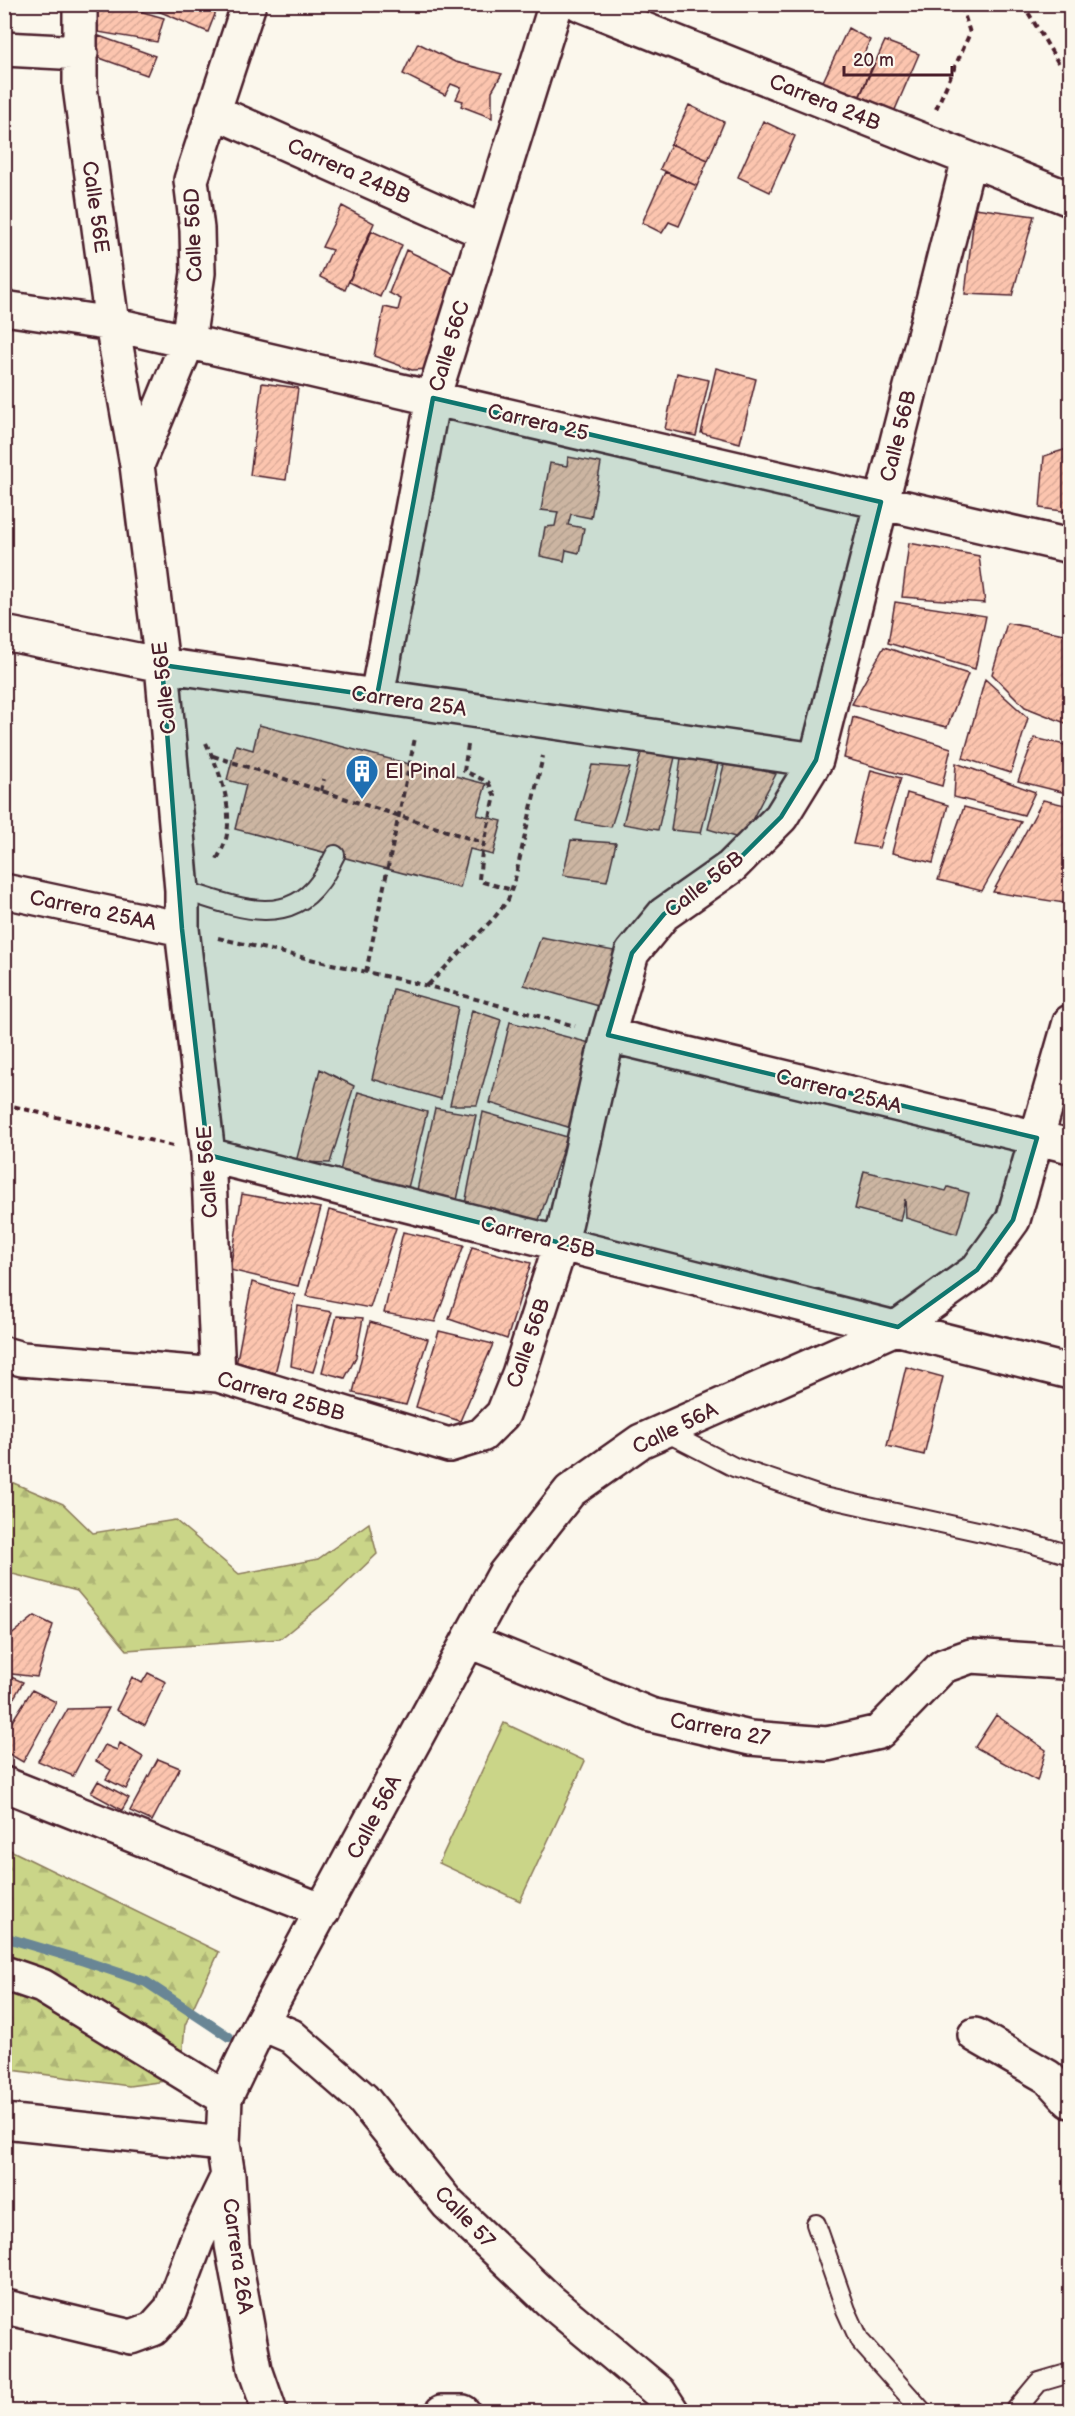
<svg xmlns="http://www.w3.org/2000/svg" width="1075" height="2416" viewBox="0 0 1075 2416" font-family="'Balsamiq Sans',sans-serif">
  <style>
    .grass { fill: #cad588; stroke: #8a7a5a; stroke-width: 1.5 }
    .forest { fill: url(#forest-firs); stroke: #8a7a5a; stroke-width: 1.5 }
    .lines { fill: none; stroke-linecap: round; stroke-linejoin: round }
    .stream { stroke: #698695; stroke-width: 10 }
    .building { fill: url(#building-hatch); stroke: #4a1f2b; stroke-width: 1.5 }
    .service-casing { stroke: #4a1f2b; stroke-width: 22 }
    .minor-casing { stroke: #4a1f2b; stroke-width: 38 }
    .path { stroke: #4a1f2b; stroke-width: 4; stroke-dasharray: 6 4.5; stroke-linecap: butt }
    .service { stroke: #fbf7ec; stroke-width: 18 }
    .minor { stroke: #fbf7ec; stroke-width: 33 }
    .marked { fill: #0f766e; fill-opacity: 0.2; stroke: #0f766e; stroke-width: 4.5; stroke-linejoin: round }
    .labels { text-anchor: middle; stroke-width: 4.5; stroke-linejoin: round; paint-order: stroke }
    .street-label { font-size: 21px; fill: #4a1f2b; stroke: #fbf7ec }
    .poi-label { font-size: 21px; fill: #4a1f2b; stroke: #fbf7ec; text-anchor: start }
  </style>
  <defs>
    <pattern id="forest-firs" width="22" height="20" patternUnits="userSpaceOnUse" patternTransform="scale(1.5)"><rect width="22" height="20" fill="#cad588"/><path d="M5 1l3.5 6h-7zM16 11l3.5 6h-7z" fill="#afb676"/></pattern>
    <pattern id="building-hatch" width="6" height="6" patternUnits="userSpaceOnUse" patternTransform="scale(1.5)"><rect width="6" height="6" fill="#fcc5af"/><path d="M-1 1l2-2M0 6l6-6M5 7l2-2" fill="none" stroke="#daa997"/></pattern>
  </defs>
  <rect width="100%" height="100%" fill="#fbf7ec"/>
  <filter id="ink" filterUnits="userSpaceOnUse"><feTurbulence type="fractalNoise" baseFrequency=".0167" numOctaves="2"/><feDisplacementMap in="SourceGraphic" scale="12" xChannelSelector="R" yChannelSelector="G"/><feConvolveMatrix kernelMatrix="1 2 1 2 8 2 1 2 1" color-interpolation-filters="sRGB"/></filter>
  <g filter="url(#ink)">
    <path class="grass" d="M504 1723 585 1761 520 1901 439 1863Z"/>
    <path class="forest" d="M4 1479 63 1504 93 1533 175 1520 239 1574 318 1559 369 1523 377 1554 335 1594 280 1639 127 1650 77 1591 5 1572Z
      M4 1847 219 1952 185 2025 180 2079 129 2086 5 2069Z"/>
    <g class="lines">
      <path class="stream" d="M4 1937 84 1961 146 1982 229 2037"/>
    </g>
    <path class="building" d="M98 4H115L164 18 157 42 92 31Z
      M159 4H219L208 32 156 10Z
      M848 28 870 40 862 58 873 64 856 105 820 88Z
      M99 36 155 56 147 75 94 56Z
      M885 41 919 54 891 119 856 105Z
      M418 43 455 62 502 74 492 91V118L461 106 463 101 456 99 461 88 451 84 445 95 403 74Z
      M689 105 724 122 708 160 671 144Z
      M763 121 795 136 770 192 738 177Z
      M671 144 708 160 697 186 660 169Z
      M665 172 697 186 679 226 669 222 662 233 642 223Z
      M342 206 374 223 345 290 320 277 332 250 322 247Z
      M975 208 1034 216 1012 296 965 294Z
      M372 231 402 245 380 297 349 282Z
      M406 250 448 270 461 280 428 369 412 370 374 356 384 307 398 310 401 299 389 293Z
      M716 368 756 379 740 443 701 433Z
      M677 373 709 380 696 436 665 429Z
      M262 383 298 388 286 480 250 475Z
      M1070 448V512L1040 508 1044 456Z
      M568 457 601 463 591 518 571 514 568 525 584 528 579 553 566 550 564 561 540 556 545 527 555 526 558 512 541 510 550 463 567 466Z
      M909 543 979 556 985 603 902 597Z
      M895 602 986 616 975 669 888 643Z
      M1007 623 1070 635V725L1025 707 992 674Z
      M884 647 968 674 947 727 852 704Z
      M985 679 1028 718 1011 773 963 758Z
      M853 717 951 748 942 786 844 758Z
      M259 725 486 784 477 815 502 821 493 855 470 849 460 888 235 829 246 785 227 780 236 745 253 750Z
      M1034 738 1070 746V794L1018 781Z
      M642 749 675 757 658 830 623 824Z
      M681 758 718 764 701 833 671 830Z
      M725 761 776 774 742 839 708 829Z
      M956 763 1035 792 1024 815 954 797Z
      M592 765 630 768 611 827 576 821Z
      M871 770 901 778 879 848 853 844Z
      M907 793 948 805 933 863 892 853Z
      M1043 800 1070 806V869L1064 903 993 892Z
      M964 807 1021 822 982 891 938 880Z
      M571 840 616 843 607 881 563 875Z
      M541 937 614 951 599 1006 524 985Z
      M393 989 458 1007 441 1099 372 1079Z
      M472 1010 501 1020 477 1105H450Z
      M510 1022 590 1043 571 1128 490 1103Z
      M320 1069 354 1086 330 1163 296 1162Z
      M358 1092 427 1112 408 1188 339 1176Z
      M435 1108 476 1115 457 1200 417 1190Z
      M483 1112 567 1137 538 1223 465 1204Z
      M864 1171 946 1191 948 1187 969 1193 957 1234 906 1218 905 1199 900 1221 855 1209Z
      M242 1194 321 1208 298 1286 230 1270Z
      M329 1210 396 1228 370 1308 306 1296Z
      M403 1232 464 1245 435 1322 384 1313Z
      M472 1247 531 1263 507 1339 449 1319Z
      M252 1282 295 1295 275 1373 236 1365Z
      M298 1306 332 1312 313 1372 291 1366Z
      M337 1316 363 1318 356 1357 345 1378 322 1372Z
      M370 1322 428 1339 406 1405 353 1393Z
      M439 1331 493 1344 460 1421 416 1407Z
      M906 1367 943 1377 924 1455 887 1446Z
      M35 1616 53 1625 37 1677 4 1673V1641Z
      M148 1673 166 1682 145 1725 116 1710 132 1677 142 1683Z
      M4 1674 23 1682 4 1715Z
      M32 1690 56 1702 23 1762 4 1751V1734Z
      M109 1708 73 1776 38 1761 68 1709Z
      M996 1715 1046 1750 1037 1781 975 1747Z
      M120 1743 143 1757 126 1789 106 1779 111 1770 96 1761 105 1745 117 1750Z
      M158 1759 180 1768 152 1821 130 1811Z
      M98 1781 129 1798 122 1810 91 1793Z"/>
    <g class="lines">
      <defs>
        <path id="service" d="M182 890C227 903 284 931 319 883 326 875 330 864 335 855
          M664 1431 734 1467 823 1497 1027 1542 1070 1555
          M816 2224 846 2310 860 2341 923 2412
          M1014 2412 1039 2382 1070 2373"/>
        <path id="minor" d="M80 4V87L112 324 137 465 162 665 182 890V929L208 1155 218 1375
          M580 4 1070 199
          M4 49 81 53
          M213 111 484 232
          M4 308 112 324 1070 546
          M137 465 188 341 198 273 197 229 191 180 249 4
          M4 633 162 665 816 760
          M377 696 433 398 556 4
          M4 891 182 929
          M608 1035 1070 1146
          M208 1155 1070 1372
          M4 1354 22 1359 218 1375 449 1445 482 1435 503 1414 519 1374 561 1243 608 1035 632 953 664 914 731 867 781 817 816 760 969 159
          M469 1641 651 1715 750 1738 827 1744 879 1732 943 1666 971 1656 1063 1662
          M4 1784 323 1911
          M4 1973 42 1986 225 2098
          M261 2023 291 2036 363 2099 448 2204 549 2300 659 2392 672 2412
          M975 2035 1048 2077 1070 2101
          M4 2121 223 2144
          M6 2307 131 2337 153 2329 171 2309 197 2240 227 2178
          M270 2412 255 2369 232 2245 228 2176 223 2144 225 2098 261 2023 504 1575 570 1491 641 1441 898 1327 977 1270 1013 1220 1070 1022
          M442 2412H463"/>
      </defs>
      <use href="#service" class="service-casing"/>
      <use href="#minor" class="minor-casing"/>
      <path class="path" d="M1023 4 1059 64 1070 72
        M936 109 970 33 961 4
        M206 743C219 770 232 802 227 834 226 843 220 853 216 861
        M468 745 464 771 488 782 495 796 482 852 479 879 483 882 512 890
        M213 756 484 843
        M321 791 324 779
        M218 938 428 986 575 1026
        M366 972 415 738
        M428 985 494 918 508 900 515 879 543 756
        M4 1104 173 1146"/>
      <use href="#service" class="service"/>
      <use href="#minor" class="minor"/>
    </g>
  </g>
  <path class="marked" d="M433 398 881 502 816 760 781 817 731 867 664 914 632 953 608 1035 1037 1138 1013 1220 977 1270 898 1327 208 1155 182 929 162 665 377 696Z"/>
  <defs>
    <symbol id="building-pin" viewBox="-11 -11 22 30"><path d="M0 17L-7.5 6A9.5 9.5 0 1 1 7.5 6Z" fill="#1f6fb2" stroke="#fbf7ec"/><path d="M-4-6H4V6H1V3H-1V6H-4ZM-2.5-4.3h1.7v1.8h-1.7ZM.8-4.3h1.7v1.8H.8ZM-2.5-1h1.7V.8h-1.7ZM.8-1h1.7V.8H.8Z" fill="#fff"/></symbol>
  </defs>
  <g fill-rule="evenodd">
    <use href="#building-pin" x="343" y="752" width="38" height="52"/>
  </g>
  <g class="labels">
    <g class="street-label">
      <text transform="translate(825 102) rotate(22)" y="7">Carrera 24B</text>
      <text transform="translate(349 171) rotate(24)" y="7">Carrera 24BB</text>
      <text transform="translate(96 207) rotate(82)" y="7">Calle 56E</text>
      <text transform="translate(193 235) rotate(-92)" y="7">Calle 56D</text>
      <text transform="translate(449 346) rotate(-73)" y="7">Calle 56C</text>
      <text transform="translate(538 422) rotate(13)" y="7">Carrera 25</text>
      <text transform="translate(898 436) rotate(-76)" y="7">Calle 56B</text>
      <text transform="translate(164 688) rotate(-96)" y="7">Calle 56E</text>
      <text transform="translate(409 701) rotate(8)" y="7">Carrera 25A</text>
      <text transform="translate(704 884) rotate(-38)" y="7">Calle 56B</text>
      <text transform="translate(93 910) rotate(12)" y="7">Carrera 25AA</text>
      <text transform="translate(839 1091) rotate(14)" y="7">Carrera 25AA</text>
      <text transform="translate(207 1172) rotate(-94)" y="7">Calle 56E</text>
      <text transform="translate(538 1237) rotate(14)" y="7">Carrera 25B</text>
      <text transform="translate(528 1343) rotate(-71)" y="7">Calle 56B</text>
      <text transform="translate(281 1396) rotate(16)" y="7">Carrera 25BB</text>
      <text transform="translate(675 1428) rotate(-26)" y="7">Calle 56A</text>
      <text transform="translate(720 1729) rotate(11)" y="7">Carrera 27</text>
      <text transform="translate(374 1817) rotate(-62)" y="7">Calle 56A</text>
      <text transform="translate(465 2217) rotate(46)" y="7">Calle 57</text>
      <text transform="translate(238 2256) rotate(82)" y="7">Carrera 26A</text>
    </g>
    <g class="poi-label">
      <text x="385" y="778">El Pinal</text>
    </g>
  </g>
  <rect width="1075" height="2416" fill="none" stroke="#fbf7ec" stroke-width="24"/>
  <rect x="12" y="12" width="1051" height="2392" fill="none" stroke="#4a1f2b" stroke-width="2" filter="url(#ink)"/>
  <path d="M844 66v9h108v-9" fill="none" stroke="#4a1f2b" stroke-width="3"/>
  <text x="853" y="66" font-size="18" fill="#4a1f2b" stroke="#fbf7ec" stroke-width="4.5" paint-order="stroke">20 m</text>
</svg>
